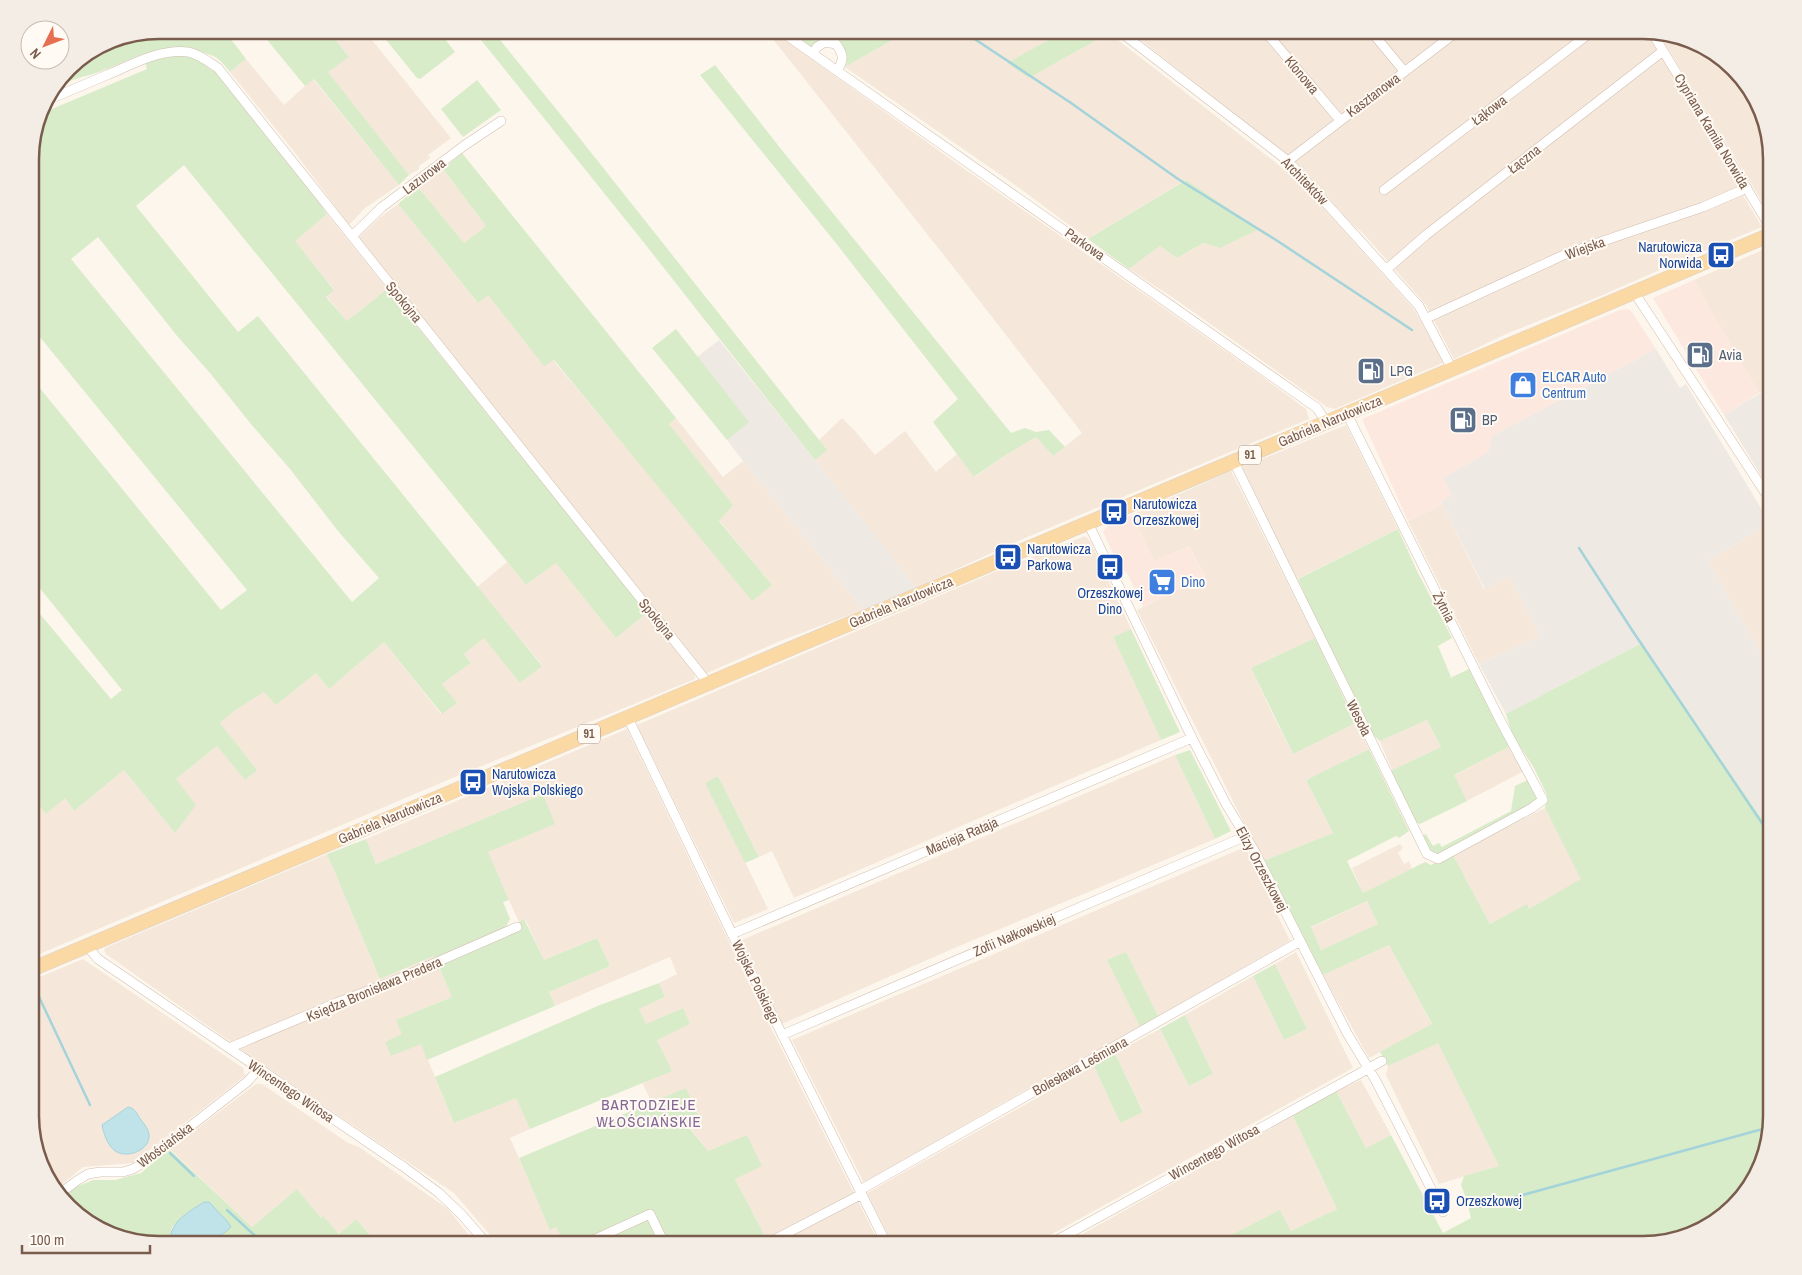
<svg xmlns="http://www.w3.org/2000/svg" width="1802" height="1275" viewBox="0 0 1802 1275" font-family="'Archivo Narrow',sans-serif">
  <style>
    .residential { fill: #f5e8da }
    .commercial { fill: #fde8e0 }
    .industrial { fill: #efe9e4 }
    .green { fill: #d8ecc9; fill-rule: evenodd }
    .water { fill: #bfe3e8; stroke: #a5d3da }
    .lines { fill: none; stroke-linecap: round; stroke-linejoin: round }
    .stream { stroke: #a5d3da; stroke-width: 2.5 }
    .minor-casing { stroke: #d1beb0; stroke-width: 10 }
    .primary-casing { stroke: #dad1cd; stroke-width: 15 }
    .minor { stroke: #fff; stroke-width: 9 }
    .primary { stroke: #fbd9a5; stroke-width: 14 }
    .labels { text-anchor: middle; stroke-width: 4; stroke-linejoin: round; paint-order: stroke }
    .shield { fill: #fffaf3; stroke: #a28b7f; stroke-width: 1 }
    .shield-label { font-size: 12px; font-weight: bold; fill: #7a5c4d }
    .street-label { font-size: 14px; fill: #7a5c4d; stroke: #fffaf3 }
    .transit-label { font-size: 14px; fill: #164399; stroke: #fffaf3; text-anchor: start }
    .service-label { font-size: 14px; fill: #4e5e75; stroke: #fffaf3; text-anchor: start }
    .shop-label { font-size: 14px; fill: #366cbe; stroke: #fffaf3; text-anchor: start }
    .neighbourhood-label { font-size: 15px; letter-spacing: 1px; fill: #846695; stroke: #fffaf3 }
    .rim { fill: none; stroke: #7a5c4d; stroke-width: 2.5 }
  </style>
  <rect width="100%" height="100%" fill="#fdf6ec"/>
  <path class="residential" d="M328 30H364L451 138 428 155 430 158 419 166V169L409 175 327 72 349 57Z
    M910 30H1067L1008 63 1029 78 1109 33 1280 166 1317 201 1413 308 1445 362 1335 409 1327 407 1178 301 1129 269 1160 246 1177 258 1205 243 1258 228 1185 180 1088 239 1018 187 845 67Z
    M1128 30H1645L1739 183 1743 195 1762 227 1687 258 1598 297 1506 334 1454 359 1426 305 1363 233 1354 226 1296 162Z
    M1658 32 1685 37 1721 56 1759 101 1772 158V218Z
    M778 35 963 168 1257 373 1306 409 1309 419 1013 543 916 588 815 460 826 450 819 440 842 418 856 432 875 455 905 431 936 472 957 454 975 477 1001 458 1036 437 1053 456 1082 433 954 268 772 38Z
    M246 59 284 105 313 79 399 185 365 208 349 225 296 154 230 72Z
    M443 169 486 226 464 243 418 187Z
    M398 204 477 302 488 295 544 365 553 360 649 475 772 585 719 520 732 505 669 424 676 418 723 477 743 461 863 610 780 641 705 674 359 237 379 218Z
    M327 214 387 289 347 321 326 296 334 289 294 241Z
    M1772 246V386L1759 393 1699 291 1694 280Z
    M1346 425 1398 529 1297 579 1242 467Z
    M1231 471 1315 638 1251 668 1272 713 1293 754 1356 723 1369 749 1306 780 1333 833 1263 861 1137 610 1205 576 1189 546 1154 562 1132 515Z
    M1442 505 1484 589 1509 576 1540 636 1479 664 1408 521Z
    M1770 523 1772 527V672L1708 561Z
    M1085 536 1090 541 1131 629 1113 637 1161 740 794 898 772 851 759 857 718 776 706 783 768 909 734 923 637 725 990 574Z
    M507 562 526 585 556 563 616 638 647 613 694 673 695 679 450 779 30 958V805L36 800 65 798 74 811 124 770 175 833 176 779 217 746 245 779 256 770 220 723 234 711 265 691 276 705 316 673 329 689 384 642 441 714 442 684 471 663 464 654 485 637 520 683 542 665 477 587Z
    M1427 720 1441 747 1392 770 1380 741Z
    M627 729 754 994 880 1245H758L767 1240 735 1179 747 1136 708 1151 686 1123V1088L652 1103 642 1082 671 1071 657 1039 682 1008 646 1025 639 1009 665 997 659 983 677 974 670 957 555 1006 549 992 610 966 597 938 544 960 525 919 519 922 487 852 554 824 543 794 376 864 366 839Z
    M1509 747 1524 771 1467 801 1453 776Z
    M1175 755 1215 839 952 949 782 1024 742 940Z
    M1545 808 1582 879 1529 909 1527 905 1490 924 1453 855Z
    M1400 844 1403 848 1398 853 1404 864 1409 861 1412 869 1363 893 1352 868Z
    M1245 847 1290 941 1158 1016 1126 952 1108 960 1140 1027 1018 1094 864 1183 792 1040Z
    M327 854 380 979 434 956 452 997 397 1020 403 1034 391 1056 421 1043 454 1123 516 1097 530 1129 510 1138 550 1229 556 1227 565 1245H499L454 1193 263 1065 106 954 104 949 107 947Z
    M1367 901 1379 924 1321 950 1311 928Z
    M1389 945 1432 1025 1369 1058 1323 975Z
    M1296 952 1353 1068 1032 1245H893L867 1193 1094 1066 1120 1123 1143 1111 1115 1053 1160 1029 1189 1086 1213 1074 1185 1015 1253 976 1284 1040 1307 1029 1275 964Z
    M83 959 243 1068 245 1076 133 1163 83 1167 55 1190 47 1180 30 1125V981Z
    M1438 1042 1499 1166 1439 1184 1386 1075 1388 1066Z
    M1361 1080 1391 1135 1366 1148 1336 1091Z
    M256 1084H262L348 1143 359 1147 448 1209 477 1245H362L371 1236 356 1219 339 1234 323 1217 321 1218 297 1189 252 1227 170 1149Z
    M1293 1116 1337 1209 1291 1231 1280 1210 1211 1245H1063Z"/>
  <path class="commercial" d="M1694 280 1759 393 1724 415 1653 298Z
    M1628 309 1632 312 1656 349 1492 436 1488 452 1443 478 1452 495 1441 501 1442 505 1408 521 1362 419 1620 310Z
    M1132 515 1154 562 1189 546 1205 577 1143 607 1128 575 1118 564 1103 532 1108 525Z"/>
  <path class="industrial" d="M719 340 875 535 916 588 863 610 743 461 727 440 748 421 697 357Z
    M1656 349 1680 388 1686 384 1770 523 1708 561 1772 672V834L1642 643 1506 714 1479 664 1540 636 1509 576 1485 589 1442 505 1441 501 1452 495 1443 478 1488 452 1492 436Z
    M1772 386V493L1724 415Z"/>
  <path class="green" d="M159 30H224L246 59 230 72C218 56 214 55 195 51 159 42 132 60 99 72 84 77 69 80 55 87L74 62 110 40Z
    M259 30H328L349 57 328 72 409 175 399 185 314 79 305 86Z
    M378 30H438L455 52 420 79 417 78Z
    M473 30H492L570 126 827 450 815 460 645 244Z
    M788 30H910L845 67 847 63 845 52 824 39 811 47Z
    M1067 30H1105L1109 33 1029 78 1007 63Z
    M180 55 199 59 218 72 307 184 327 214 295 241 334 290 326 297 347 321 387 289 647 613 616 638 556 563 526 585 184 165 136 206 238 332 258 316 542 666 520 683 484 638 464 654 471 663 442 684 457 703 442 714 384 642 329 689 316 673 276 705 264 692 234 711 220 723 257 770 245 780 217 746 176 779 196 805 175 833 124 770 74 811 65 798 46 814 36 801 30 805V602L111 699 122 690 30 576V376L221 610 247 590 30 325V150L40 114 147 69 146 65 144 63 155 59ZM98 237 178 337 210 373 251 424 290 469 338 531 379 578 352 602 71 259Z
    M715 65 781 149 1011 433 1025 428 1036 432 1049 430 1065 447 1053 456 1036 437 1001 458 974 477 933 422 958 399 835 242 700 75Z
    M477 80 501 110 463 137 441 109Z
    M462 153 676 418 669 424 733 505 719 521 772 585 752 601 554 360 544 366 488 295 478 303 398 204 418 187 464 243 486 226 443 169Z
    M1186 180 1259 229 1220 248 1204 243 1177 258 1160 246 1129 269 1088 239Z
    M676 329 749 422 727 440 652 348Z
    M1398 529 1417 571 1452 638 1438 646 1451 677 1448 679 1469 669 1509 747 1454 775 1467 801 1420 824 1414 821 1391 775 1392 770 1441 747 1427 720 1380 741 1370 732 1327 645 1298 579Z
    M1131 629 1180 732 1161 740 1113 637Z
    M1315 638 1356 723 1293 754 1251 668Z
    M1642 643 1772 834V1117L1765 1158 1746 1194 1701 1232 1643 1245H1211L1280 1210 1291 1231 1337 1209 1293 1116 1336 1091 1366 1148 1391 1135 1443 1233 1471 1218 1467 1201 1461 1185 1464 1176 1499 1166 1438 1043 1388 1066 1380 1052 1432 1024 1389 945 1323 975 1263 861 1333 833 1306 780 1369 749 1409 831 1399 838 1396 836 1347 861 1363 893 1425 862 1431 865 1453 855 1490 924 1527 904 1529 909 1581 879 1545 808 1547 795 1534 768 1512 734 1506 714ZM1367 901 1378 924 1321 950 1311 927Z
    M1190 750 1231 831 1215 839 1175 755Z
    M718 776 759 857 745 863 705 783Z
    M1530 779 1538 797 1534 804 1439 853 1430 852 1422 836 1426 834 1433 846 1439 843 1442 847 1511 811 1515 786Z
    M543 794 555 824 488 852 509 900 503 902 510 919 505 928 435 959 434 956 380 979 327 854 366 839 376 864Z
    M524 919 544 960 597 938 610 966 549 992 555 1006 427 1060 421 1044 391 1056 385 1042 402 1034 396 1020 452 997 438 965 522 929 519 922Z
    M1126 952 1158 1016 1140 1027 1107 960Z
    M1275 964 1307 1029 1284 1040 1253 976Z
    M659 983 665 997 639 1009 646 1024 683 1008 690 1024 657 1040 672 1071 530 1129 516 1098 454 1123 435 1077 600 1005Z
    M1185 1015 1213 1074 1189 1086 1160 1029Z
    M1115 1053 1143 1112 1120 1123 1094 1066Z
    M686 1088 699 1118 686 1124 708 1151 747 1135 762 1166 735 1179 767 1240 758 1245H565L556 1227 550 1230 519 1158Z
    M169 1149 252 1227 297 1189 321 1218 323 1216 339 1234 356 1219 371 1236 362 1245H207L228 1230 204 1202 192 1210 172 1227 170 1240 172 1245H158L117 1238 81 1219 62 1198 76 1187 93 1180H115L141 1173Z"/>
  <path class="water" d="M128 1107C135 1108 137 1114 141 1120 145 1125 150 1131 149 1138 147 1152 124 1159 114 1150 107 1144 104 1134 102 1125Z
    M204 1202H209L227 1221 231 1227 228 1230 207 1245H172C165 1224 189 1212 204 1202Z"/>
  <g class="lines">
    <path class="stream" d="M961 30 1071 103 1178 179 1276 240 1412 330
      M1579 548 1632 630 1772 838
      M32 982 90 1105
      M170 1153 194 1176
      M1479 1207 1770 1127
      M227 1210 265 1245"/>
    <defs>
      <path id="minor" d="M779 30 1317 408 1326 422
        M1118 30 1288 161 1419 306 1452 369
        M1264 30 1340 120
        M1370 30 1404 71
        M1651 31 1772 230
        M813 54 817 47 825 42 836 44C844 55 844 60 837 71
        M43 102C64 93 86 84 107 75 131 65 161 48 188 52 199 54 209 62 218 68L704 678 706 684
        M1288 161 1459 30
        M1384 190 1594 30
        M352 236 382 207 465 145 501 121
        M1387 269 1426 235 1663 51
        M1634 292 1772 503
        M1427 318 1568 253 1703 207 1747 188
        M1234 462 1427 854 1438 859 1532 808 1543 800 1499 718 1347 414
        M1088 523 1192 738 1226 804 1254 850 1347 1033 1376 1081 1443 1212
        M628 718 732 934 887 1245
        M732 934 1192 738
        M89 945 92 952 98 959 404 1167 439 1193 462 1215 488 1245
        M782 1035 1246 836
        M229 1048 336 1003 389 983 517 927
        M860 1190 1299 942
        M59 1194 78 1180 88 1174 100 1172H123L133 1169 146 1161 247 1082 259 1069
        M582 1245 650 1214 665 1245
        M764 1245 862 1194
        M1048 1245 1382 1061"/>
      <path id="primary" d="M30 970 1772 234"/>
    </defs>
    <use href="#minor" class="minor-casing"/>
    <use href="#primary" class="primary-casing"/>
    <use href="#minor" class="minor"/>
    <use href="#primary" class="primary"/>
  </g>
  <defs>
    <symbol id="bus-square" viewBox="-11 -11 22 22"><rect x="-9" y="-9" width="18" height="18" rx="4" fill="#1a4fb4" stroke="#fffaf3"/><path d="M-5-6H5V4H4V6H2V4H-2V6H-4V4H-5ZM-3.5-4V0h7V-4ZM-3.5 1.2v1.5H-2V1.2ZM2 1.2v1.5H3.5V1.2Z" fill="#fff"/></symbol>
    <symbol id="fuel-square" viewBox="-11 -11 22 22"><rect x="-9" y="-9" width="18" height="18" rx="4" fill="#5c6f8a" stroke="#fffaf3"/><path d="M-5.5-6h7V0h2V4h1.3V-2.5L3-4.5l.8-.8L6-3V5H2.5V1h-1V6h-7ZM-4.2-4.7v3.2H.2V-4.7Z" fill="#fff"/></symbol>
    <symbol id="shop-square" viewBox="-11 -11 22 22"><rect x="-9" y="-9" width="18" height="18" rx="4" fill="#3f7fe0" stroke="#fffaf3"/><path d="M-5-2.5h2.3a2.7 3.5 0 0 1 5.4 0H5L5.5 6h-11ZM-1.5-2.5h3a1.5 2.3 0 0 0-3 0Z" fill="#fff"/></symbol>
    <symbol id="supermarket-square" viewBox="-11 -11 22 22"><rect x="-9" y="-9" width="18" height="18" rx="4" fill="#3f7fe0" stroke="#fffaf3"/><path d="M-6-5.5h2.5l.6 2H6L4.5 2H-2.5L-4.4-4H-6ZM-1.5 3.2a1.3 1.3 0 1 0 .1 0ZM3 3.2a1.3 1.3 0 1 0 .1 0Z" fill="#fff"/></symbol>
  </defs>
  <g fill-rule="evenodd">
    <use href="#bus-square" x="1705" y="239" width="32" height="32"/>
    <use href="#fuel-square" x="1684" y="339" width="32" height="32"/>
    <use href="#fuel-square" x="1355" y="355" width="32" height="32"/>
    <use href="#shop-square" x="1507" y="369" width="32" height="32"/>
    <use href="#fuel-square" x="1447" y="404" width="32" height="32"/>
    <use href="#bus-square" x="1098" y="496" width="32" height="32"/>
    <use href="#bus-square" x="992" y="541" width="32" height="32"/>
    <use href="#bus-square" x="1094" y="551" width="32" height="32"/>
    <use href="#supermarket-square" x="1146" y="566" width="32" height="32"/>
    <use href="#bus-square" x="457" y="766" width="32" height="32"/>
    <use href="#bus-square" x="1421" y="1185" width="32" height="32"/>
  </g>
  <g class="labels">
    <g class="shield">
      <rect x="1239" y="445.5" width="22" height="19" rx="4"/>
      <rect x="578" y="724.5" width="22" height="19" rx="4"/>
    </g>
    <g class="shield-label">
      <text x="1250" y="459">91</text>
      <text x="589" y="738">91</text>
    </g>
    <g class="street-label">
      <text transform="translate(1302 75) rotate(50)" y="5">Klonowa</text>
      <text transform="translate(1373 95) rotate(-37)" y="5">Kasztanowa</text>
      <text transform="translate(1489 110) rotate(-37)" y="5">Łąkowa</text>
      <text transform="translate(1712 131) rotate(59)" y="5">Cypriana Kamila Norwida</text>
      <text transform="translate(1524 159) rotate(-38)" y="5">Łączna</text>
      <text transform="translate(424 176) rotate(-37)" y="5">Lazurowa</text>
      <text transform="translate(1305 181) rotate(46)" y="5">Architektów</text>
      <text transform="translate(1085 244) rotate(35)" y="5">Parkowa</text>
      <text transform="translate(1585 248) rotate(-20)" y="5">Wiejska</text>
      <text transform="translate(404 302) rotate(51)" y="5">Spokojna</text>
      <text transform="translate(1330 421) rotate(-23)" y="5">Gabriela Narutowicza</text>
      <text transform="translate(901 602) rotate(-23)" y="5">Gabriela Narutowicza</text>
      <text transform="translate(1444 607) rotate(63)" y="5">Żytnia</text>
      <text transform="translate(657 619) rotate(51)" y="5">Spokojna</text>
      <text transform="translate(1359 718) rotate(63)" y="5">Wesoła</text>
      <text transform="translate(390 818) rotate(-23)" y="5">Gabriela Narutowicza</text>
      <text transform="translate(962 836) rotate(-23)" y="5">Macieja Rataja</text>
      <text transform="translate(1262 869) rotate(62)" y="5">Elizy Orzeszkowej</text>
      <text transform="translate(1014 935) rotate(-23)" y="5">Zofii Nałkowskiej</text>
      <text transform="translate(756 982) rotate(64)" y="5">Wojska Polskiego</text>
      <text transform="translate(374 989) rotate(-23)" y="5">Księdza Bronisława Predera</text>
      <text transform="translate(1080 1066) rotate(-29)" y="5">Bolesława Leśmiana</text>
      <text transform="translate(291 1091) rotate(34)" y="5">Wincentego Witosa</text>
      <text transform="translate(165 1145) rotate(-37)" y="5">Włościańska</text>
      <text transform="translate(1214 1152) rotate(-29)" y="5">Wincentego Witosa</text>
    </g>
    <g class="transit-label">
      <text x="1702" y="252" text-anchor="end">Narutowicza<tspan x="1702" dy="16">Norwida</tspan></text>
      <text x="1133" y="509">Narutowicza<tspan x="1133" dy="16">Orzeszkowej</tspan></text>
      <text x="1027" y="554">Narutowicza<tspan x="1027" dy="16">Parkowa</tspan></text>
      <text x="1110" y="598" text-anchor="middle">Orzeszkowej<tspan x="1110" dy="16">Dino</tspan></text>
      <text x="492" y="779">Narutowicza<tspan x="492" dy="16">Wojska Polskiego</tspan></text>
      <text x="1456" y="1206">Orzeszkowej</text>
    </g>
    <g class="service-label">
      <text x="1719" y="360">Avia</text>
      <text x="1390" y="376">LPG</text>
      <text x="1482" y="425">BP</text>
    </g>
    <g class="shop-label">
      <text x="1542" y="382">ELCAR Auto<tspan x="1542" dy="16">Centrum</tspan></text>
      <text x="1181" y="587">Dino</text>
    </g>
    <g class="neighbourhood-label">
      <text x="649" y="1110">BARTODZIEJE<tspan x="649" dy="17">WŁOŚCIAŃSKIE</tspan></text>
    </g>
  </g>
  <path d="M0 0H1802V1275H0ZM159 39H1643A120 120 0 0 1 1763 159V1116A120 120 0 0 1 1643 1236H159A120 120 0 0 1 39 1116V159A120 120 0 0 1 159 39Z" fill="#f4ede6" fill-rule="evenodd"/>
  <path class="rim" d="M159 39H1643A120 120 0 0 1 1763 159V1116A120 120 0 0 1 1643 1236H159A120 120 0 0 1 39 1116V159A120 120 0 0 1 159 39Z"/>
  <g transform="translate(45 45) rotate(228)"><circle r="24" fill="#fffaf3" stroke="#cabbb1"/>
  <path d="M0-4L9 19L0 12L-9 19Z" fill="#e76f51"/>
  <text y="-8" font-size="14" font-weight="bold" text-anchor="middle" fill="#7a5c4d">N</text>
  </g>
  <path d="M22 1245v8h128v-8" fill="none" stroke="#7a5c4d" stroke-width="2.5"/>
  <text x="30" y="1245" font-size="15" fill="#7a5c4d" stroke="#fffaf3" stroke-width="4" paint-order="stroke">100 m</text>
</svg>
